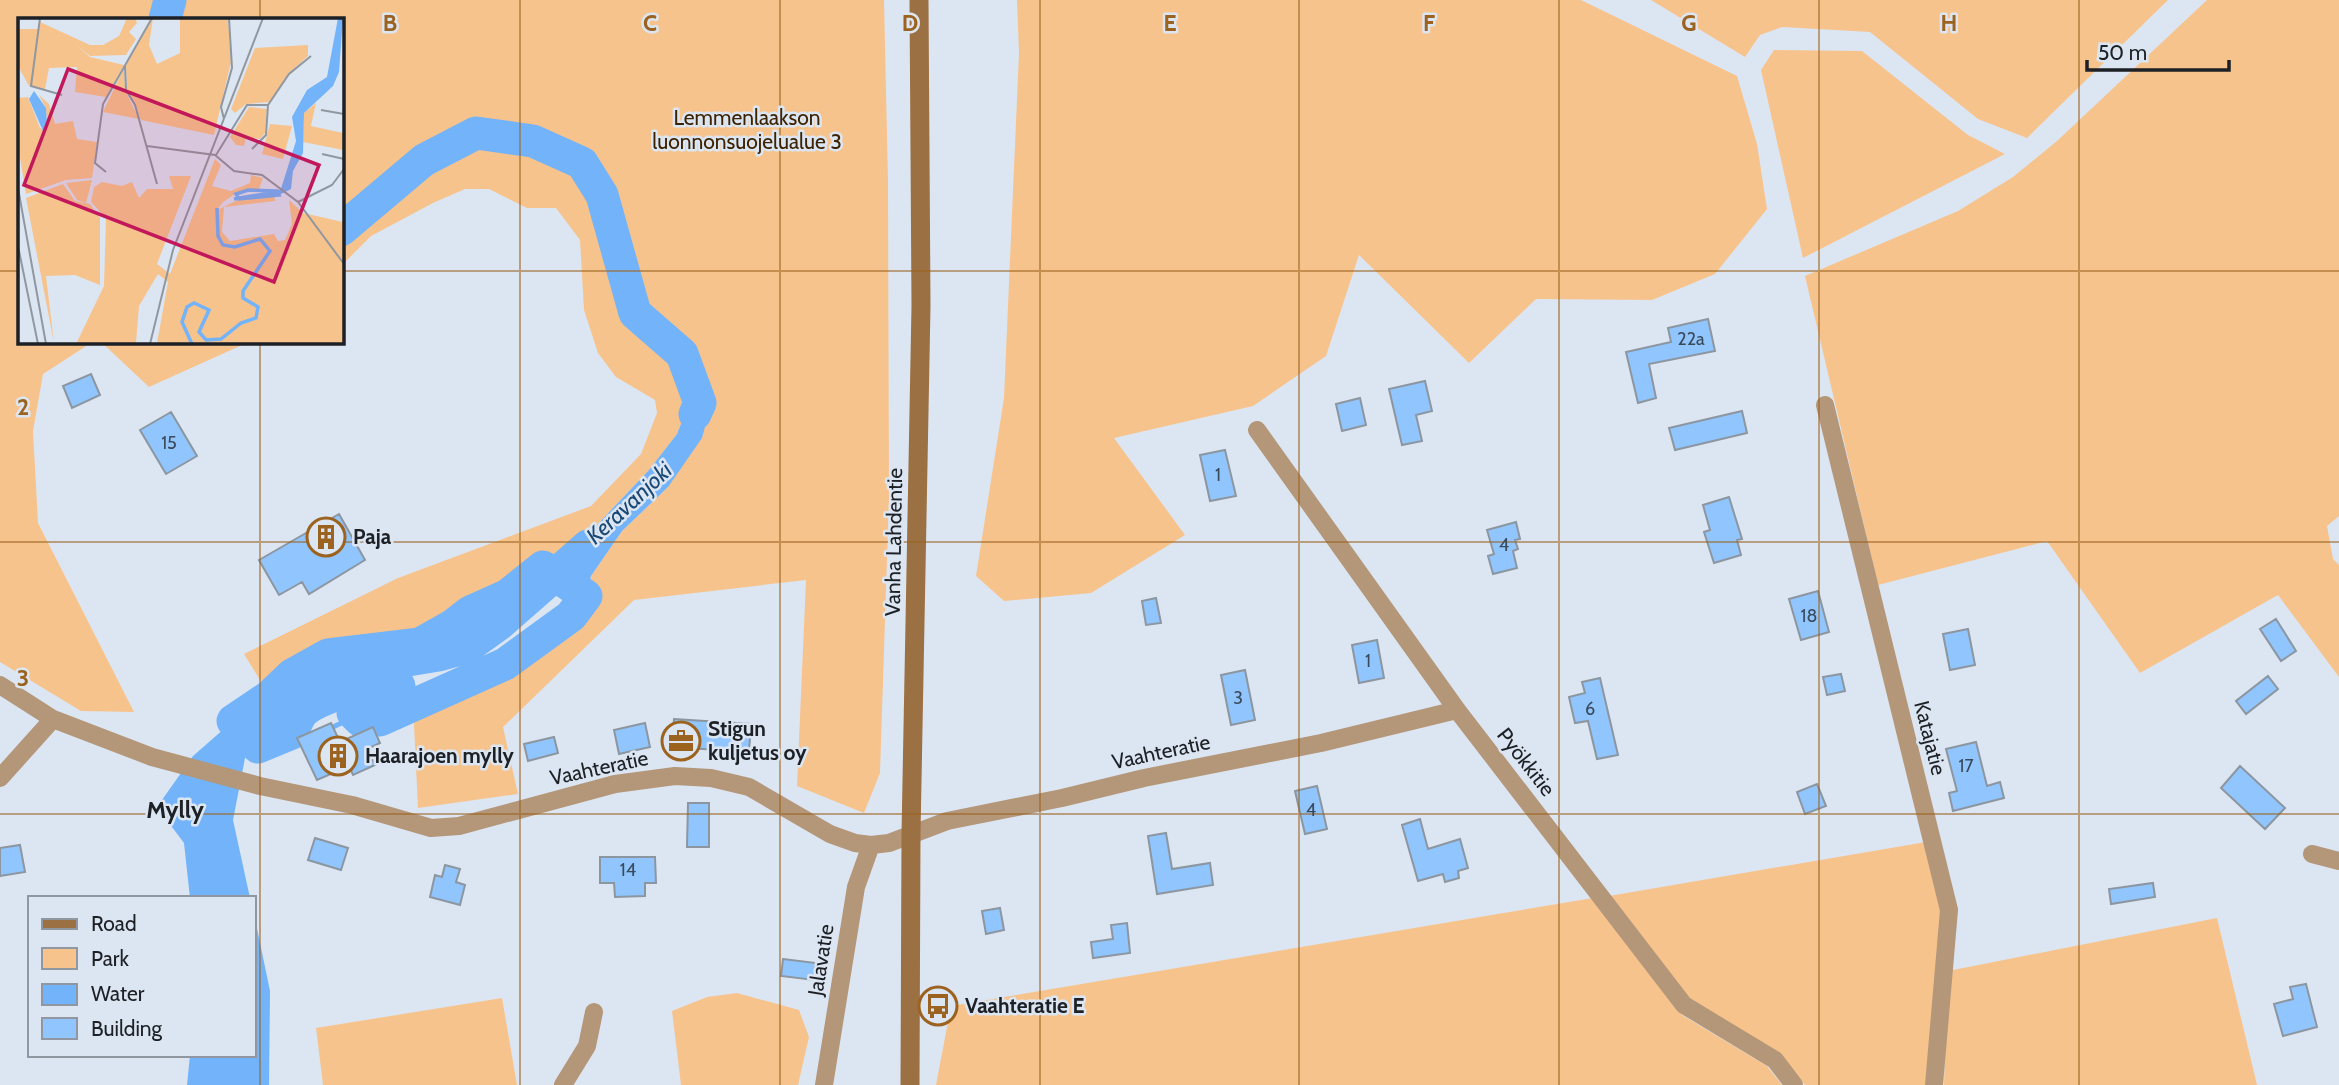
<svg xmlns="http://www.w3.org/2000/svg" width="2339" height="1085" viewBox="0 0 2339 1085" font-family="Cabin,sans-serif">
  <style>
    .green { fill: #f7c38d }
    .water { fill: #72b3f9 }
    .lines { fill: none; stroke-linecap: round; stroke-linejoin: round }
    .stream { stroke: #72b3f9; stroke-width: 5 }
    .river { stroke: #72b3f9; stroke-width: 33 }
    .building { fill: #90c5fd; stroke: #8c96a1; stroke-width: 2 }
    .minor { stroke: #b49679; stroke-width: 18 }
    .secondary { stroke: #9b7042; stroke-width: 19 }
    .grid { fill: none; stroke: #9b631f; stroke-width: 2; stroke-opacity: 0.55 }
    .labels { text-anchor: middle; stroke-width: 5; stroke-linejoin: round; paint-order: stroke }
    .number-label { font-size: 18px; fill: #3a495b }
    .park-label { font-size: 21px; fill: #3d2302; stroke: #dce6f2 }
    .poi-label { font-size: 21px; font-weight: bold; fill: #1d2025; stroke: #dce6f2; text-anchor: start }
    .street-label { font-size: 21px; fill: #1d2025; stroke: #dce6f2 }
    .water-label { font-size: 23px; font-style: italic; fill: #1a4874; stroke: #dce6f2 }
    .quarter-label { font-size: 24px; font-weight: bold; fill: #1d2025; stroke: #dce6f2 }
    .inset-river { fill: none; stroke: #72b3f9; stroke-width: 3.5 }
    .inset-road { fill: none; stroke: #9097a0; stroke-width: 2 }
    .view { fill: #c2185b; fill-opacity: 0.15; stroke: #c2185b; stroke-width: 3.5 }
    .inset-edge { fill: none; stroke: #1d2025; stroke-width: 3.5 }
    .grid-label { font-size: 23px; text-anchor: middle; font-weight: bold; fill: #9b631f; stroke: #dce6f2; stroke-width: 5; stroke-linejoin: round; paint-order: stroke }
  </style>
  <rect width="100%" height="100%" fill="#dce6f2"/>
  <path class="green" d="M0 0H884L888 181 889 497 880 773 864 813 797 786 806 580 634 600 503 727 518 794 418 808 413 704 505 664 571 616 586 596 591 576 622 531 668 487 688 406 677 434 649 470 596 526 508 595 470 612 452 626 420 644 327 655 292 675 270 696 244 654 398 578 591 506 641 454 657 413 655 400 616 377 598 353 584 310 580 240 556 208H527L489 189H465L433 203 371 236 341 266V19H19V341H94L43 374 33 431 38 523 134 712 81 711 0 662Z
    M1017 0H1581L1737 76 1757 144 1767 209 1715 274 1652 300 1536 299 1469 363 1359 255 1326 356 1253 406 1114 438 1185 535 1091 593 1004 601 976 576 1004 398 1019 53Z
    M1651 0H2168L2027 138 1978 119 1870 32 1782 27 1760 35 1745 57Z
    M2207 0H2339V516L2327 526 2333 559 2339 565V677L2278 595 2140 673 2047 541 1878 585 1805 276 1958 211 2013 177 2057 141Z
    M1774 50 1862 51 1968 135 2005 154 1803 258 1761 70Z
    M100 341H251L149 387Z
    M1926 842 1944 911 1928 1085H1805L1779 1053 1690 999 1609 896Z
    M1593 898 1682 1015 1767 1066 1782 1085H936L951 1006Z
    M2217 918 2257 1085H1944L1948 971Z
    M737 993 799 1010 809 1037 798 1085H681L672 1011 707 997Z
    M502 998 517 1085H323L316 1028Z"/>
  <path class="water" d="M697 365 713 397 702 438 668 487 622 531 591 576 586 596 543 567 596 526 649 470 677 434 688 406 680 377Z
    M233 721 258 747 246 753 233 820 250 898H190L184 843 157 807 193 756Z
    M254 914 270 991 269 1085H187L190 1055H254Z"/>
  <g class="lines">
    <path class="stream" d="M264 720 300 737
      M333 727 356 716"/>
    <path class="river" d="M165 19 170 0
      M341 230 424 160 476 133 533 141 582 163 602 195 635 313 682 354 700 403 695 414
      M543 567 586 596 571 616 505 664 380 720H360L353 713 364 705 384 698 399 686 394 678C375 681 314 699 302 713 298 718 295 726 292 733L258 747 233 721 270 696 292 675 328 655 420 644 452 626 470 612 508 595Z
      M217 767 220 759 236 740 331 673 438 655 467 647 499 624 588 546"/>
  </g>
  <path class="building" d="M1708 319 1715 351 1649 364 1656 398 1638 403 1626 352 1671 342 1668 328Z
    M91 374 100 395 72 408 63 386Z
    M1425 381 1432 411 1416 415 1422 441 1402 445 1389 389Z
    M1360 398 1366 425 1342 431 1336 404Z
    M1742 411 1747 433 1675 450 1669 428Z
    M171 412 197 456 166 474 140 430Z
    M1225 450 1236 496 1210 501 1200 455Z
    M1729 497 1742 539 1737 540 1741 555 1714 563 1704 532 1710 530 1703 505Z
    M339 514 365 560 309 594 302 582 279 595 259 560Z
    M1516 522 1520 539 1515 540 1518 549 1513 551 1517 568 1493 574 1488 556 1494 554 1487 530Z
    M1818 591 1829 632 1801 640 1789 599Z
    M1156 598 1161 623 1146 625 1142 601Z
    M2276 619 2296 651 2281 661 2260 629Z
    M1968 629 1975 665 1950 670 1943 634Z
    M1377 640 1384 678 1359 683 1352 645Z
    M1245 670 1255 720 1231 725 1221 675Z
    M1841 674 1845 691 1827 695 1823 677Z
    M2268 676 2278 689 2246 714 2236 701Z
    M1600 678 1618 755 1597 759 1588 721 1575 723 1569 697 1585 693 1582 682Z
    M674 719 751 724 749 752 672 747Z
    M331 723 340 742 373 727 380 743 367 749 375 765 353 775 349 766 317 780 297 738Z
    M645 723 650 747 619 754 614 730Z
    M554 737 558 753 528 761 524 744Z
    M1976 742 1987 786 2000 782 2004 798 1953 811 1949 793 1957 791 1946 749Z
    M2240 766 2285 808 2265 829 2221 788Z
    M1817 784 1826 806 1805 814 1797 792Z
    M1317 786 1327 829 1305 834 1295 791Z
    M688 803H709V847H687Z
    M1420 819 1428 849 1460 839 1468 868 1458 871 1459 878 1445 882 1443 874 1418 881 1402 825Z
    M1166 833 1172 869 1210 863 1213 885 1157 894 1148 836Z
    M315 838 348 848 341 870 308 860Z
    M20 845 25 872 0 876V848Z
    M600 857H655L656 883H645V896L615 897 614 883H600Z
    M445 865 460 869 456 882 465 885 460 905 430 897 435 875 442 877Z
    M2153 883 2155 897 2111 904 2109 889Z
    M1000 908 1004 930 986 934 982 911Z
    M1127 923 1130 953 1093 958 1091 942 1113 939 1111 925Z
    M783 959 816 963 814 980 781 976Z
    M2306 984 2317 1027 2283 1036 2274 1004 2293 999 2290 987Z"/>
  <g class="lines">
    <path class="minor" d="M1825 405 1949 910 1934 1085
      M1257 430 1457 710 1684 1005 1775 1060 1794 1085
      M0 685 53 719 152 757 260 786 352 805 431 828 459 826 615 784 675 776 711 778 749 787 830 834 855 843 871 845 889 843 947 821 1062 798 1144 778 1321 743 1457 710
      M0 778 53 719
      M2312 854 2339 861
      M563 1085 587 1046 594 1012
      M824 1085 856 887 871 845"/>
    <path class="secondary" d="M910 1085 911 834 921 306 919 0"/>
  </g>
  <path class="grid" d="M260 0V19M520 0V1085M780 0V1085M1040 0V1085M1299 0V1085M1559 0V1085M1819 0V1085M2079 0V1085M0 271H19M341 271H2339M260 341V1085M0 542H2339M0 814H2339"/>
  <defs>
    <symbol id="building-ring" viewBox="-11 -11 22 22"><circle r="9.5" fill="#dce6f2" stroke="#9b631f" stroke-width="1.5"/><path d="M-4-6H4V6H1V3H-1V6H-4ZM-2.5-4.3h1.7v1.8h-1.7ZM.8-4.3h1.7v1.8H.8ZM-2.5-1h1.7V.8h-1.7ZM.8-1h1.7V.8H.8Z" fill="#9b631f"/></symbol>
    <symbol id="office-ring" viewBox="-11 -11 22 22"><circle r="9.5" fill="#dce6f2" stroke="#9b631f" stroke-width="1.5"/><path d="M-6-3h4V-5.5h4V-3h4V5H-6ZM-1-4.5V-3h2v-1.5ZM-6 0V1H6V0Z" fill="#9b631f"/></symbol>
    <symbol id="bus-ring" viewBox="-11 -11 22 22"><circle r="9.5" fill="#dce6f2" stroke="#9b631f" stroke-width="1.5"/><path d="M-5-6H5V4H4V6H2V4H-2V6H-4V4H-5ZM-3.5-4V0h7V-4ZM-3.5 1.2v1.5H-2V1.2ZM2 1.2v1.5H3.5V1.2Z" fill="#9b631f"/></symbol>
  </defs>
  <g fill-rule="evenodd">
    <use href="#building-ring" x="304" y="515" width="44" height="44"/>
    <use href="#office-ring" x="659" y="719" width="44" height="44"/>
    <use href="#building-ring" x="316" y="734" width="44" height="44"/>
    <use href="#bus-ring" x="916" y="984" width="44" height="44"/>
  </g>
  <g class="labels">
    <g class="number-label">
      <text x="1691" y="345">22a</text>
      <text x="169" y="449">15</text>
      <text x="1218" y="481">1</text>
      <text x="1504" y="551">4</text>
      <text x="1809" y="622">18</text>
      <text x="1368" y="667">1</text>
      <text x="1238" y="704">3</text>
      <text x="1590" y="715">6</text>
      <text x="1966" y="772">17</text>
      <text x="1311" y="816">4</text>
      <text x="628" y="876">14</text>
    </g>
    <g class="park-label">
      <text x="747" y="125">Lemmenlaakson<tspan x="747" dy="24">luonnonsuojelualue 3</tspan></text>
    </g>
    <g class="poi-label">
      <text x="353" y="544">Paja</text>
      <text x="708" y="736">Stigun<tspan x="708" dy="24">kuljetus oy</tspan></text>
      <text x="365" y="763">Haarajoen mylly</text>
      <text x="965" y="1013">Vaahteratie E</text>
    </g>
    <g class="street-label">
      <text transform="translate(894 542) rotate(-89)" y="7">Vanha Lahdentie</text>
      <text transform="translate(1930 738) rotate(76)" y="7">Katajatie</text>
      <text transform="translate(1161 752) rotate(-12)" y="7">Vaahteratie</text>
      <text transform="translate(1526 762) rotate(52)" y="7">Pyökkitie</text>
      <text transform="translate(599 768) rotate(-12)" y="7">Vaahteratie</text>
      <text transform="translate(821 960) rotate(-81)" y="7">Jalavatie</text>
    </g>
    <g class="water-label">
      <text transform="translate(629 503) rotate(-43)" y="8">Keravanjoki</text>
    </g>
    <g class="quarter-label">
      <text x="175" y="818">Mylly</text>
    </g>
  </g>
  <g transform="translate(18 18)">
    <rect width="326" height="326" fill="#dce6f2"/>
    <path d="M109 0H117L119 5 111 14 118 21 108 37 72 38 57 26 72 39 106 47 88 79 57 74 59 49 31 50 27 71 11 68 0 48V11H21L22 4 72 27H85L101 18ZM135 0 131 27 139 46 162 35V0H210L213 44 196 117 123 102 109 71 108 47ZM290 27V38L270 56 252 84 228 86 217 95 213 91 237 30ZM106 50 107 72 121 101 85 94ZM21 77 31 86 37 106 55 103 59 121 79 124 74 160 48 162 8 176 0 128V80L10 79 22 110 29 112 28 90ZM298 85 293 108 325 115V132L285 124 286 95ZM231 89 249 91 247 115 242 121 228 119 226 128 218 127 212 119ZM252 106 274 108 265 141 244 136ZM197 141 203 147 194 168 213 173 232 165 233 157 245 160 241 171 220 174 205 184 199 192 226 179 256 178 257 183 206 189 204 214 212 223 256 216 260 223 267 222 274 206 271 182 285 195 325 204V325H139L150 264 140 256 121 288 118 325 58 326 86 268 88 200 73 184 76 169 84 164 104 168 114 164 121 180 129 171H155L151 158H173L139 246 152 256ZM74 162 68 185 59 182 48 165ZM45 166 57 183 72 186 82 200V267L57 257 28 258 36 325 8 180Z" fill="#f7c38d"/>
    <path d="M320 0H325L321 54 315 68 286 95 285 135 275 153 273 171 261 177 278 123 274 99 289 72 309 59ZM16 73 28 90 29 108 25 113 11 81Z" fill="#72b3f9"/>
    <path class="inset-river" d="M230 172 259 173 261 177 221 181 218 176ZM216 181 264 173M174 326 164 304 169 289 176 285 191 292 181 314 188 322 203 321 223 305 238 300 240 289 225 280V273L252 233 242 221 217 229 205 227 200 218 199 190"/>
    <path class="inset-road" d="M22 0 13 68 44 77M107 48 108 72 117 87 139 166M303 92 326 96M206 101 203 89 214 50 211 0M129 128 197 137 216 153 244 157 280 184 326 246M234 131 248 117 250 87M304 136 326 141M198 137 229 87H250L271 56 293 38M88 154 77 145 85 86 134 0M0 170 28 326M280 184 314 167 326 151M0 228 20 326M132 326 155 232 245 0"/>
    <path class="view" d="M50 51 301 147 256 264 6 167Z"/>
    <rect width="326" height="326" class="inset-edge"/>
  </g>
  <g class="grid-label">
    <text x="390" y="31">B</text>
    <text x="650" y="31">C</text>
    <text x="910" y="31">D</text>
    <text x="1170" y="31">E</text>
    <text x="1429" y="31">F</text>
    <text x="1689" y="31">G</text>
    <text x="1949" y="31">H</text>
    <text x="23" y="415">2</text>
    <text x="23" y="686">3</text>
  </g>
  <rect x="28" y="896" width="228" height="161" fill="#dce6f2" stroke="#9097a0" stroke-width="2"/>
  <rect x="42" y="919" width="35" height="10" fill="#9b7042" stroke="#9097a0" stroke-width="2"/>
  <text x="91" y="931" font-size="21" fill="#1d2025">Road</text>
  <rect x="42" y="948" width="35" height="21" fill="#f7c38d" stroke="#9097a0" stroke-width="2"/>
  <text x="91" y="966" font-size="21" fill="#1d2025">Park</text>
  <rect x="42" y="984" width="35" height="21" fill="#72b3f9" stroke="#9097a0" stroke-width="2"/>
  <text x="91" y="1001" font-size="21" fill="#1d2025">Water</text>
  <rect x="42" y="1018" width="35" height="21" fill="#90c5fd" stroke="#9097a0" stroke-width="2"/>
  <text x="91" y="1036" font-size="21" fill="#1d2025">Building</text>
  <path d="M2087 60v10h142v-10" fill="none" stroke="#1d2025" stroke-width="3.5"/>
  <text x="2098" y="60" font-size="21" fill="#1d2025" stroke="#dce6f2" stroke-width="5" paint-order="stroke">50 m</text>
</svg>
